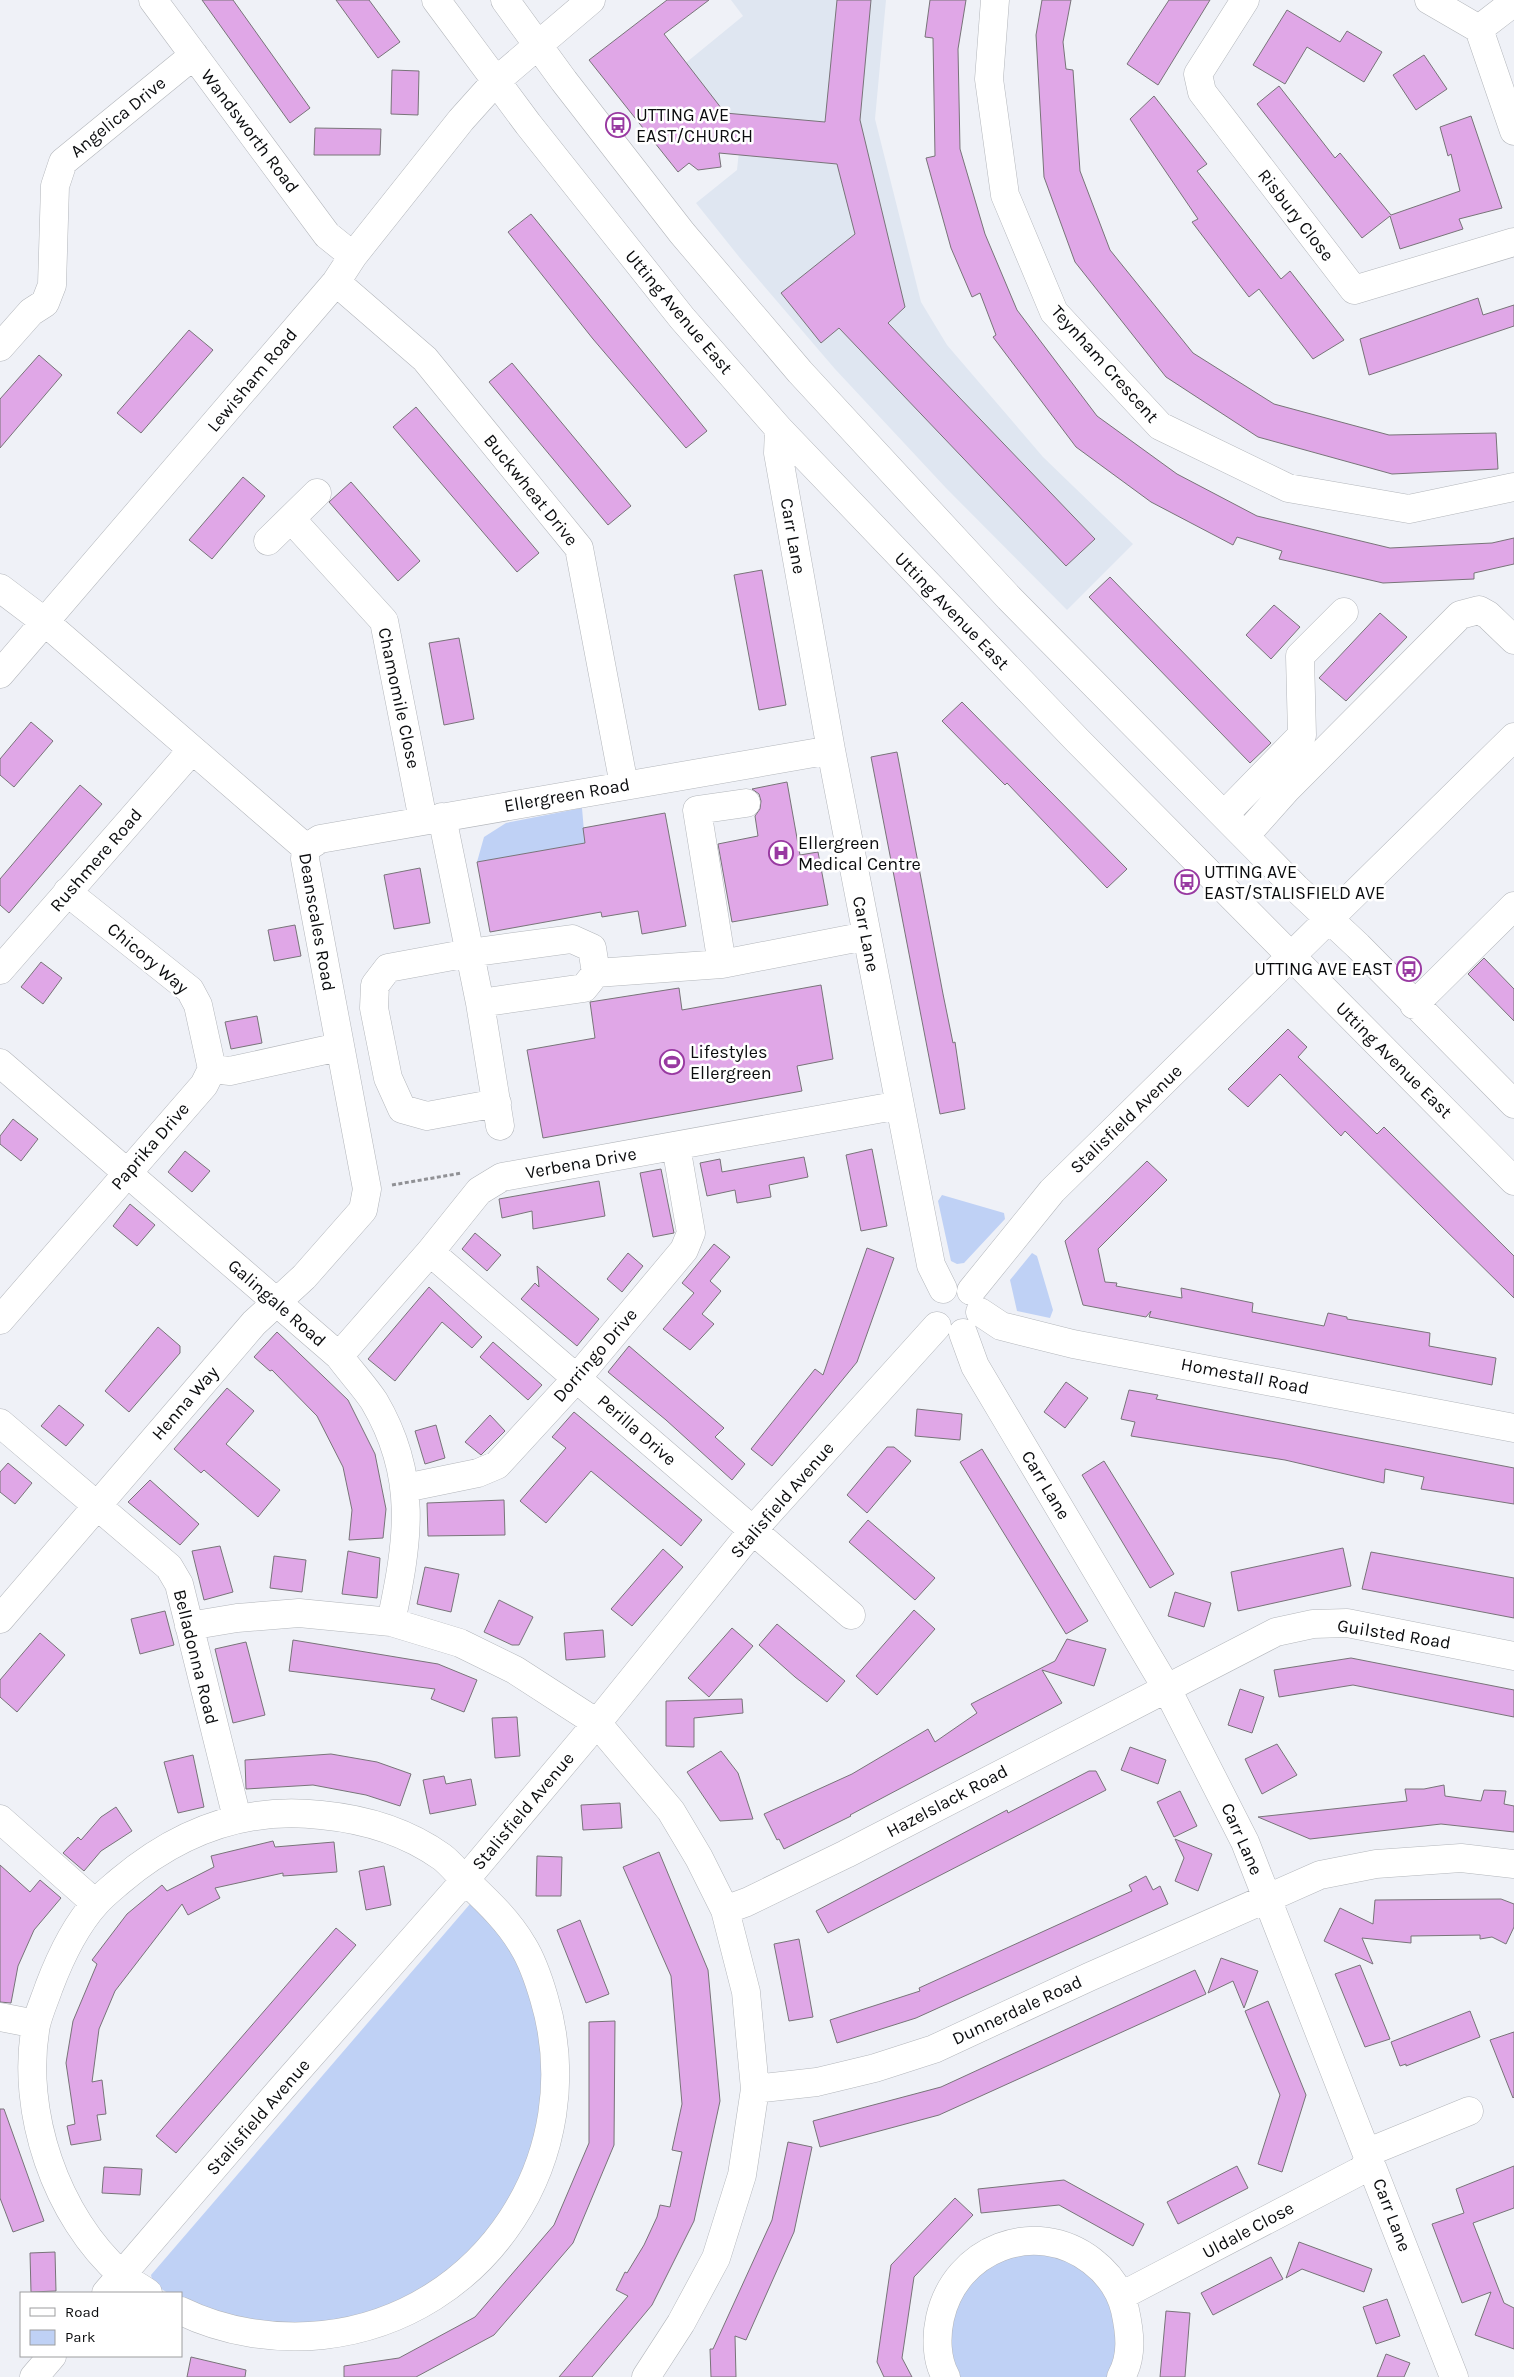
<svg xmlns="http://www.w3.org/2000/svg" width="1514" height="2377" viewBox="0 0 1514 2377" font-family="Karla,sans-serif">
  <style>
    .built { fill: #dfe6f1 }
    .green { fill: #bfd1f5 }
    .building { fill: #e0a7e7; stroke: #787479 }
    .lines { fill: none; stroke-linecap: round; stroke-linejoin: round }
    .minor-casing { stroke: #b3b6bb; stroke-width: 29 }
    .path { stroke: #909195; stroke-width: 3; stroke-dasharray: 4 2.5; stroke-linecap: butt }
    .minor { stroke: #fff; stroke-width: 28 }
    .labels { text-anchor: middle; stroke-width: 5; stroke-linejoin: round; paint-order: stroke }
    .poi-label { font-size: 18px; fill: #0b0c0e; stroke: #fff; text-anchor: start }
    .street-label { font-size: 18px; fill: #0b0c0e; stroke: #fff }
  </style>
  <rect width="100%" height="100%" fill="#eff1f7"/>
  <path class="built" d="M731 0H886L875 119 921 302 947 345 1043 457 1133 544 1067 610 946 488 835 369 740 258 696 203 737 170 740 141 682 66 743 16Z"/>
  <path class="green" d="M582 808 585 843 477 862 484 837 506 823Z
    M942 1195 1004 1213 1005 1219 964 1263 957 1264 951 1261 938 1201Z
    M1032 1253 1037 1256 1053 1310 1050 1318 1017 1311 1010 1280Z
    M476 1903 526 1972 544 2041 543 2120 518 2192 457 2270 367 2317 274 2327 181 2301V2293H168L153 2284 151 2275 470 1904Z
    M1039 2251 1087 2267 1120 2311 1114 2377H957L952 2364 950 2317 971 2279 1008 2254Z"/>
  <path class="building" d="M202 0H233L310 108 290 123Z
    M336 0H369L400 42 378 58Z
    M667 0H709L664 34 725 113 825 122 837 0H871L860 120 905 307 888 323 1095 539 1066 566 839 328 821 343 781 293 855 234 837 164 719 153 721 167 698 170 689 163 678 172 589 60Z
    M930 0H966L958 49 960 149 985 234 1017 310 1097 416 1177 474 1257 516 1390 548 1492 543 1514 538V564L1474 573V579L1383 583 1279 559 1282 551 1237 537 1233 545 1151 502 1076 447 993 337 996 335 980 293 972 297 951 248 926 158 935 156 933 38 925 37Z
    M1042 0H1071L1063 42 1066 69 1073 70 1080 171 1110 250 1193 353 1274 404 1389 435 1496 433 1498 469 1392 474 1258 437 1166 377 1075 262 1044 177 1036 35Z
    M1169 0H1210L1158 85 1127 64Z
    M1287 10 1340 42 1347 31 1382 52 1364 82 1307 47 1285 84 1253 65Z
    M1424 55 1447 89 1416 110 1393 75Z
    M392 70 419 71 418 115 391 114Z
    M1279 86 1335 158 1340 153 1391 215 1460 191 1451 154 1448 156 1440 127 1471 116 1502 208 1459 219 1463 229 1400 249 1390 216 1362 238 1257 104Z
    M1154 96 1207 164 1197 171 1281 279 1290 271 1344 340 1313 359 1259 289 1249 297 1192 222 1198 219 1130 119Z
    M315 128 381 129 380 155H314Z
    M531 214 707 431 686 448 593 339 508 232Z
    M1478 298 1483 315 1514 305V326L1369 375 1360 339Z
    M189 330 213 350 141 433 117 413Z
    M39 355 62 375 0 448V399Z
    M512 363 631 506 608 525 489 382Z
    M416 407 539 553 517 572 393 427Z
    M243 477 265 496 212 559 189 540Z
    M351 482 420 561 398 581 329 502Z
    M762 570 786 705 759 710 734 575Z
    M1110 577 1271 743 1250 763 1089 597Z
    M1274 605 1300 627 1271 659 1246 635Z
    M1380 613 1407 637 1346 701 1319 678Z
    M459 638 474 719 444 725 429 643Z
    M962 702 1127 869 1107 888 1007 783 1005 785 942 721Z
    M31 722 53 741 14 787 0 775V759Z
    M897 752 943 994 953 1043 955 1042 965 1109 940 1114 871 757Z
    M787 782 800 855 818 852 828 905 732 922 718 844 758 836 755 816 760 809 761 801 759 794 752 789Z
    M80 785 102 804 9 913 0 905V879Z
    M665 813 686 926 642 934 638 911 602 917 601 912 490 932 477 862 585 843 583 828Z
    M420 868 430 923 394 929 384 875Z
    M295 925 301 956 274 961 268 930Z
    M1484 958 1514 989V1021L1468 974Z
    M41 962 62 978 43 1004 21 987Z
    M821 985 833 1059 797 1066 802 1091 543 1138 527 1050 595 1038 590 1002 679 988 682 1010Z
    M257 1016 262 1043 231 1049 225 1022Z
    M1288 1029 1307 1047 1298 1057 1377 1134 1384 1127 1514 1256V1298L1345 1131 1341 1136 1280 1074 1248 1107 1228 1089Z
    M13 1119 38 1139 21 1161 0 1144V1136Z
    M872 1149 887 1226 861 1231 846 1155Z
    M185 1151 210 1171 192 1192 168 1172Z
    M804 1157 808 1177 769 1185 771 1197 737 1203 735 1190 707 1196 700 1163 720 1159 722 1172Z
    M1147 1161 1167 1180 1098 1249 1105 1282 1117 1283 1116 1286 1182 1298 1181 1288 1253 1303 1252 1312 1324 1326 1328 1313 1347 1317V1319L1430 1333 1429 1346 1496 1358 1492 1385 1149 1317 1151 1311 1146 1317 1083 1305 1065 1241Z
    M661 1169 674 1233 653 1237 640 1173Z
    M599 1181 605 1216 533 1229 532 1211 502 1218 499 1199Z
    M130 1204 155 1225 137 1246 113 1226Z
    M475 1233 501 1255 487 1271 462 1249Z
    M714 1244 730 1257 710 1281 721 1291 702 1314 714 1324 690 1350 663 1329 694 1293 682 1283Z
    M867 1248 894 1258 857 1362 772 1466 751 1449 815 1369 823 1375Z
    M628 1253 643 1266 622 1292 607 1279Z
    M537 1266 599 1319 577 1346 521 1299 535 1283 539 1287Z
    M429 1287 482 1337 472 1348 442 1322 395 1381 368 1359Z
    M158 1327 180 1346V1353L129 1412 105 1391Z
    M277 1332 348 1400 375 1454 386 1509 383 1538 349 1540 352 1510 343 1467 317 1416 272 1370 270 1371 254 1357Z
    M493 1342 542 1385 528 1400 480 1357Z
    M629 1346 724 1428 715 1437 745 1464 732 1480 666 1420 608 1372Z
    M1066 1382 1088 1398 1065 1428 1044 1412Z
    M227 1388 254 1411 226 1444 280 1490 258 1517 204 1470 201 1473 174 1449Z
    M1129 1390 1158 1395 1156 1399 1514 1468V1504L1421 1489 1424 1477 1385 1469 1384 1483 1285 1460 1131 1436 1135 1422 1121 1419Z
    M59 1405 84 1425 66 1446 41 1426Z
    M917 1409 962 1414 960 1440 915 1436Z
    M574 1412 702 1520 681 1546 591 1471 546 1523 520 1501 566 1448 552 1437Z
    M490 1415 505 1431 481 1455 465 1442Z
    M436 1425 445 1458 425 1464 415 1431Z
    M887 1447H894L911 1461 867 1513 847 1495Z
    M982 1449 1088 1621 1066 1634 960 1462Z
    M1104 1461 1174 1574 1150 1588 1082 1475Z
    M8 1463 32 1483 15 1504 0 1492V1472Z
    M150 1480 199 1524 180 1545 128 1502Z
    M504 1500 505 1535 428 1536 427 1503Z
    M868 1520 935 1578 915 1600 849 1542Z
    M220 1546 233 1592 204 1600 192 1551Z
    M1343 1548 1351 1586 1238 1611 1231 1572Z
    M663 1549 683 1567 632 1626 611 1609Z
    M348 1551 380 1558 377 1598 342 1594Z
    M1371 1552 1514 1578V1618L1362 1589Z
    M274 1556 306 1560 302 1592 270 1588Z
    M425 1567 459 1574 451 1612 417 1604Z
    M1175 1592 1211 1603 1204 1627 1168 1616Z
    M499 1600 533 1617 519 1645H512L484 1632Z
    M914 1610 935 1629 877 1695 856 1676Z
    M165 1611 174 1645 140 1654 131 1619Z
    M777 1624 845 1681 827 1702 795 1677 759 1645Z
    M732 1628 753 1646 709 1697 688 1678Z
    M603 1630 605 1657 566 1660 564 1633Z
    M40 1633 65 1655 17 1712 0 1697V1680Z
    M1067 1639 1106 1649 1094 1686 1042 1670 1062 1703 850 1815 851 1816 784 1849 779 1839 777 1840 764 1814 852 1774 928 1729 935 1742 977 1713 971 1704 1055 1661Z
    M293 1640 438 1664 477 1680 464 1712 431 1699 435 1689 289 1671Z
    M246 1642 265 1715 233 1723 215 1649Z
    M1351 1658 1514 1690V1717L1353 1685 1279 1697 1274 1670Z
    M1240 1689 1264 1697 1252 1733 1228 1725Z
    M742 1699 743 1713 694 1718V1747L666 1746V1701Z
    M517 1717 520 1756 495 1758 492 1718Z
    M1277 1744 1297 1775 1262 1794 1245 1759Z
    M1130 1747 1166 1760 1158 1784 1121 1770Z
    M721 1751 738 1773 753 1819 720 1821 687 1772Z
    M331 1754 377 1762 411 1774 400 1806 366 1795 313 1785 246 1789 245 1760Z
    M193 1755 204 1807 178 1813 164 1762Z
    M1089 1771H1096L1106 1790 828 1933 816 1911 1007 1810 1008 1813Z
    M444 1776 446 1784 471 1779 476 1805 430 1814 423 1780Z
    M1444 1785 1445 1796 1481 1801 1484 1790 1506 1791 1504 1804 1514 1806V1832L1441 1824 1310 1839 1258 1817 1407 1801 1405 1789H1424Z
    M1180 1791 1197 1826 1174 1837 1157 1802Z
    M620 1803 622 1828 583 1830 581 1805Z
    M116 1807 132 1831 101 1851 84 1871 63 1853 78 1837 81 1840 101 1817Z
    M1175 1839 1212 1854 1198 1891 1175 1881 1184 1858Z
    M273 1841 275 1847 334 1842 337 1872 283 1876V1873L215 1888 220 1898 188 1915 182 1904 115 1991 99 2029 92 2082 102 2080 106 2114 97 2115 101 2140 71 2145 67 2126 75 2124 66 2063 73 2021 97 1964 92 1960 127 1914 162 1885 167 1891 214 1867 211 1856Z
    M659 1852 708 1970 720 2101 694 2221 652 2305 592 2377H559L628 2296 616 2290 625 2272 627 2273 644 2245 657 2217 660 2205 670 2207 682 2152 672 2150 682 2104 671 1976 623 1867Z
    M537 1856 562 1857 561 1896H536Z
    M0 1865 30 1892 40 1880 61 1898 34 1930 18 1966 11 2003 0 2002Z
    M384 1866 391 1905 366 1910 359 1871Z
    M1146 1876 1153 1890 1160 1886 1168 1904 916 2018 837 2043 830 2020 920 1991 919 1988 1132 1891 1129 1885Z
    M1501 1899 1514 1904V1927L1506 1944 1492 1937 1480 1939V1935L1411 1936V1943L1362 1938 1373 1964 1324 1941 1340 1908 1373 1924 1375 1900Z
    M580 1920 609 1994 586 2003 557 1930Z
    M336 1928 356 1945 176 2153 156 2136Z
    M799 1939 813 2017 789 2021 774 1944Z
    M1221 1958 1258 1971 1244 2008 1233 1981 1208 1993Z
    M1360 1965 1390 2039 1365 2047 1335 1974Z
    M1195 1970 1206 1994 939 2115 820 2147 813 2121 941 2087Z
    M1268 2001 1306 2095 1282 2172 1258 2164 1280 2095 1245 2011Z
    M1470 2011 1480 2037 1406 2066V2064L1400 2066 1391 2042Z
    M615 2021 614 2145 573 2243 494 2335 416 2377H344V2366L399 2358 475 2317 554 2225 589 2143V2022Z
    M1514 2032V2097L1513 2098 1490 2040Z
    M0 2109H4L44 2221 13 2232 0 2198Z
    M788 2142 812 2147 794 2232 746 2340 735 2336 736 2377H711L710 2349H713L772 2220Z
    M1237 2166 1248 2188 1178 2224 1167 2202Z
    M1514 2166V2208L1473 2223 1504 2303 1514 2308V2349L1475 2335 1491 2292 1462 2303 1432 2224 1464 2213 1456 2189Z
    M104 2167 142 2169 140 2195 102 2193Z
    M1064 2180 1144 2224 1133 2246 1059 2205 981 2213 978 2189Z
    M955 2198 973 2215 914 2277 902 2358 912 2377H884L877 2362 891 2265Z
    M1299 2242 1372 2269 1364 2292 1302 2269 1286 2278Z
    M55 2252 56 2291 31 2292 30 2253Z
    M1271 2257 1283 2279 1213 2315 1201 2293Z
    M1387 2299 1400 2336 1376 2344 1363 2307Z
    M1166 2311 1190 2313 1185 2377H1160Z
    M1386 2354 1410 2363 1404 2377H1377Z
    M191 2357 246 2370 245 2377H187Z"/>
  <g class="lines">
    <defs>
      <path id="minor" d="M153 0 327 235 353 256
        M436 0 528 124 682 318 779 429 1077 740 1514 1181
        M505 0 564 81 682 233 800 372 1009 598 1296 888 1358 946 1514 1104
        M995 0 989 79 1005 195 1054 312 1160 426 1288 488 1409 509 1514 487
        M1245 0 1198 74 1202 92 1354 290 1514 242
        M1429 0 1479 29 1514 131
        M1479 29 1514 2
        M336 282 425 359 579 548 624 785
        M0 347 31 312 45 303 52 285 55 186 63 162 194 55
        M779 429 778 453 831 750 931 1265 943 1289
        M292 520 384 621 423 820
        M268 541 317 493
        M0 588 45 622 306 848 305 859 367 1189 363 1210 304 1277 254 1323 0 1619
        M0 674 336 282 353 256 461 120 496 81 591 0
        M746 803 697 810 722 964 866 936
        M1224 815 1302 735 1300 656 1344 612
        M442 817 480 1003 500 1126
        M1245 836 1286 790 1460 615 1479 610 1488 615 1514 640
        M306 848 320 839 831 750
        M67 892 190 990 198 1005 212 1069
        M0 970 192 750
        M596 973 722 964
        M480 1003 584 988 596 973 592 948 572 939 469 953 388 968 375 985 374 1008 388 1078 402 1109 427 1116 497 1103
        M1414 1005 1514 906
        M0 1063 339 1356C350 1371 364 1386 374 1401 419 1477 408 1542 391 1622
        M430 1252 851 1615
        M971 1291 1052 1191 1514 737
        M980 1312 1001 1326 1073 1344 1514 1428
        M0 1320 204 1085 212 1069 230 1071 339 1047
        M963 1333 975 1366 1166 1687 1245 1842 1454 2377
        M339 1356 430 1252 479 1191 502 1177 900 1105
        M0 1423 169 1567 179 1584 237 1818
        M405 1488 478 1473 497 1465 576 1379 684 1250 691 1233 676 1146
        M189 1626 237 1618 299 1613 391 1622 460 1643 515 1670 597 1723 671 1811 699 1858 725 1910 746 1992 755 2089 742 2175 716 2258 681 2323 646 2377
        M0 1819 95 1903
        M725 1910 747 1902 846 1854 1276 1632 1313 1624 1347 1623 1514 1656
        M0 2017 36 2024
        M755 2089 817 2082 875 2068 934 2049 1089 1977 1320 1875 1376 1864 1461 1858 1514 1864
        M106 2293 282 2088 465 1880 597 1723 753 1530 937 1326
        M148 2293C140 2287 129 2282 122 2275 56 2217 20 2111 36 2025 39 2012 45 1999 49 1987 60 1958 75 1926 96 1903 103 1895 112 1888 120 1881 178 1832 244 1806 321 1815 363 1819 407 1832 442 1857 450 1863 457 1872 465 1880 486 1900 508 1920 523 1946 533 1962 539 1981 544 1998 591 2155 486 2317 323 2335 275 2340 224 2332 181 2311
        M1121 2296 1362 2170 1376 2149 1469 2111
        M34 2377 52 2356
        M946 2377C936 2360 936 2336 940 2318 955 2249 1035 2217 1092 2261 1109 2274 1120 2289 1125 2310 1130 2333 1133 2356 1121 2377"/>
    </defs>
    <use href="#minor" class="minor-casing"/>
    <path class="path" d="M392 1185 462 1173"/>
    <use href="#minor" class="minor"/>
  </g>
  <defs>
    <symbol id="bus-ring" viewBox="-11 -11 22 22"><circle r="9.5" fill="#fff" stroke="#9839a1" stroke-width="1.5"/><path d="M-5-6H5V4H4V6H2V4H-2V6H-4V4H-5ZM-3.5-4V0h7V-4ZM-3.5 1.2v1.5H-2V1.2ZM2 1.2v1.5H3.5V1.2Z" fill="#9839a1"/></symbol>
    <symbol id="hospital-ring" viewBox="-11 -11 22 22"><circle r="9.5" fill="#fff" stroke="#9839a1" stroke-width="1.5"/><path d="M-5-5h3v3.5h4V-5h3V5h-3V1.5h-4V5h-3Z" fill="#9839a1"/></symbol>
    <symbol id="stadium-ring" viewBox="-11 -11 22 22"><circle r="9.5" fill="#fff" stroke="#9839a1" stroke-width="1.5"/><path d="M0-5a6.5 5 0 1 0 0 10a6.5 5 0 1 0 0-10ZM-3.5-1.8h7v3.6h-7Z" fill="#9839a1"/></symbol>
  </defs>
  <g fill-rule="evenodd">
    <use href="#bus-ring" x="604" y="111" width="28" height="28"/>
    <use href="#hospital-ring" x="767" y="839" width="28" height="28"/>
    <use href="#bus-ring" x="1173" y="868" width="28" height="28"/>
    <use href="#bus-ring" x="1395" y="955" width="28" height="28"/>
    <use href="#stadium-ring" x="658" y="1048" width="28" height="28"/>
  </g>
  <g class="labels">
    <g class="poi-label">
      <text x="636" y="121">UTTING AVE<tspan x="636" dy="21">EAST/CHURCH</tspan></text>
      <text x="798" y="849">Ellergreen<tspan x="798" dy="21">Medical Centre</tspan></text>
      <text x="1204" y="878">UTTING AVE<tspan x="1204" dy="21">EAST/STALISFIELD AVE</tspan></text>
      <text x="1392" y="975" text-anchor="end">UTTING AVE EAST</text>
      <text x="690" y="1058">Lifestyles<tspan x="690" dy="21">Ellergreen</tspan></text>
    </g>
    <g class="street-label">
      <text transform="translate(118 117) rotate(-39)" y="6">Angelica Drive</text>
      <text transform="translate(250 131) rotate(53)" y="6">Wandsworth Road</text>
      <text transform="translate(1296 215) rotate(52)" y="6">Risbury Close</text>
      <text transform="translate(679 312) rotate(50)" y="6">Utting Avenue East</text>
      <text transform="translate(1105 364) rotate(48)" y="6">Teynham Crescent</text>
      <text transform="translate(252 380) rotate(-50)" y="6">Lewisham Road</text>
      <text transform="translate(531 490) rotate(51)" y="6">Buckwheat Drive</text>
      <text transform="translate(793 536) rotate(80)" y="6">Carr Lane</text>
      <text transform="translate(952 611) rotate(46)" y="6">Utting Avenue East</text>
      <text transform="translate(399 698) rotate(78)" y="6">Chamomile Close</text>
      <text transform="translate(567 795) rotate(-10)" y="6">Ellergreen Road</text>
      <text transform="translate(96 860) rotate(-49)" y="6">Rushmere Road</text>
      <text transform="translate(317 922) rotate(80)" y="6">Deanscales Road</text>
      <text transform="translate(866 934) rotate(79)" y="6">Carr Lane</text>
      <text transform="translate(148 958) rotate(40)" y="6">Chicory Way</text>
      <text transform="translate(1394 1060) rotate(45)" y="6">Utting Avenue East</text>
      <text transform="translate(1126 1119) rotate(-44)" y="6">Stalisfield Avenue</text>
      <text transform="translate(150 1146) rotate(-49)" y="6">Paprika Drive</text>
      <text transform="translate(581 1163) rotate(-10)" y="6">Verbena Drive</text>
      <text transform="translate(277 1303) rotate(41)" y="6">Galingale Road</text>
      <text transform="translate(595 1355) rotate(-49)" y="6">Dorringo Drive</text>
      <text transform="translate(1245 1376) rotate(11)" y="6">Homestall Road</text>
      <text transform="translate(185 1403) rotate(-49)" y="6">Henna Way</text>
      <text transform="translate(637 1430) rotate(41)" y="6">Perilla Drive</text>
      <text transform="translate(1046 1485) rotate(59)" y="6">Carr Lane</text>
      <text transform="translate(782 1500) rotate(-49)" y="6">Stalisfield Avenue</text>
      <text transform="translate(1394 1634) rotate(9)" y="6">Guilsted Road</text>
      <text transform="translate(196 1657) rotate(76)" y="6">Belladonna Road</text>
      <text transform="translate(947 1801) rotate(-28)" y="6">Hazelslack Road</text>
      <text transform="translate(523 1811) rotate(-50)" y="6">Stalisfield Avenue</text>
      <text transform="translate(1242 1839) rotate(66)" y="6">Carr Lane</text>
      <text transform="translate(1017 2010) rotate(-25)" y="6">Dunnerdale Road</text>
      <text transform="translate(258 2117) rotate(-49)" y="6">Stalisfield Avenue</text>
      <text transform="translate(1392 2215) rotate(69)" y="6">Carr Lane</text>
      <text transform="translate(1248 2230) rotate(-28)" y="6">Uldale Close</text>
    </g>
  </g>
  <rect x="20" y="2292" width="162" height="65" fill="#ffffff" stroke="#9d9e9f"/>
  <rect x="30" y="2308" width="25" height="8" fill="#ffffff" stroke="#9d9e9f"/>
  <text x="65" y="2317" font-size="15" fill="#0b0c0e">Road</text>
  <rect x="30" y="2330" width="25" height="15" fill="#bfd1f5" stroke="#9d9e9f"/>
  <text x="65" y="2342" font-size="15" fill="#0b0c0e">Park</text>
</svg>
